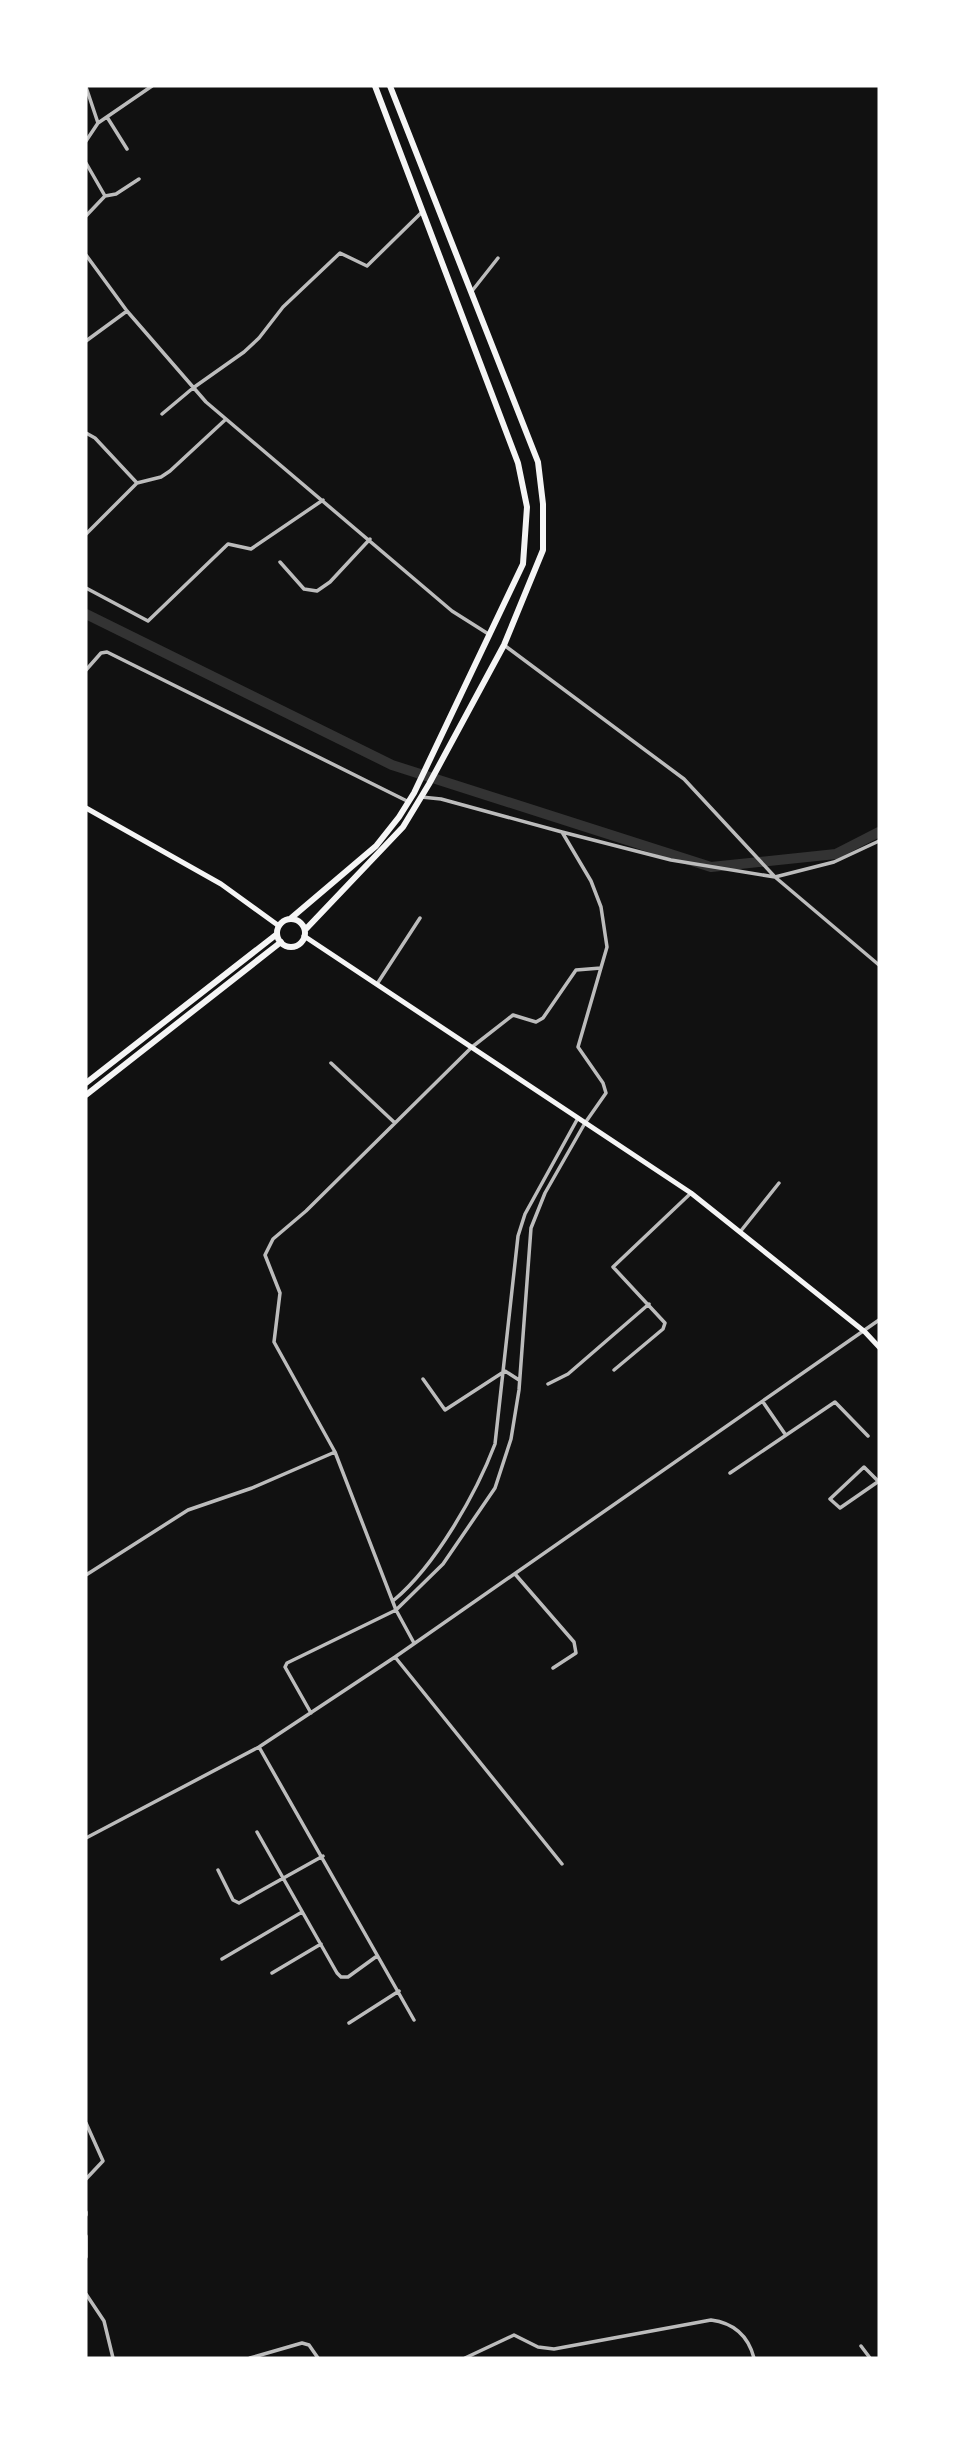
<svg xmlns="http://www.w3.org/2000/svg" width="965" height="2444" viewBox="0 0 965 2444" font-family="'DejaVu Sans',sans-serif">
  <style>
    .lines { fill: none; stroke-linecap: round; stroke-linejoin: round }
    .canal { stroke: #333; stroke-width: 10 }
    .minor { stroke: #bcbcbc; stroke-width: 3.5 }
    .secondary { stroke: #f5f5f5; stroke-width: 5 }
    .primary { stroke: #f5f5f5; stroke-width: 6 }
  </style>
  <rect width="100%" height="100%" fill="#111"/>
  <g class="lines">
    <path class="canal" d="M86 614 392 765 711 867 836 854 879 832"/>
    <path class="minor" d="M86 87 98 123 86 141
      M107 117 127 149
      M98 123 152 86
      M86 163 105 196
      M86 216 105 196 116 194 139 179
      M86 255 127 311 206 402 452 611 490 635
      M472 291 498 258
      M86 341 127 311
      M162 414 193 388 244 352 259 338 283 307 340 253 367 266 422 212
      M86 433 95 438 137 483
      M86 534 137 483 161 477 170 471 225 420
      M280 562 304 589 317 591 330 582 370 539
      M86 588 148 621 228 544 251 549 323 500
      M504 645 684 779 775 877 879 965
      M86 670 101 653 107 652 409 802
      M562 832 671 860 775 877 834 862 879 841
      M377 984 420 918
      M331 1063 395 1123
      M740 1232 779 1183
      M614 1370 663 1329 665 1323 613 1267 691 1193
      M423 1379 445 1410 505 1371 519 1380
      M548 1384 568 1374 649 1304
      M763 1402 785 1434
      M730 1473 835 1402 868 1436
      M877 1480 864 1467 830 1499 840 1508 879 1481
      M515 1574 574 1642 576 1653 553 1668
      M86 1575 188 1510 252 1488 335 1452
      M394 1600C435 1566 476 1494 495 1444L518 1236 525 1214 578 1118
      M414 1643 396 1610 335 1452 274 1342 280 1293 265 1255 273 1239 306 1211 472 1047 513 1015 536 1022 543 1018 576 970 601 968
      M395 1657 562 1864
      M311 1713 285 1667 287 1663 396 1610 443 1564 495 1488 511 1439 519 1390 531 1228 545 1193 585 1123 606 1093 603 1083 578 1047 607 947 601 907 591 881 562 832 441 799 421 797
      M259 1747 414 2020
      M257 1832 337 1973 341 1977H348L377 1956
      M86 1838 259 1747 395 1657 879 1320
      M218 1870 233 1900 239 1903 323 1856
      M222 1959 302 1912
      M272 1973 321 1944
      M349 2023 399 1991
      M86 2123 103 2161 86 2179
      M86 2212V2215
      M86 2236V2257
      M86 2294 104 2321 113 2358
      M861 2346 870 2358
      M250 2358 302 2343 309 2345 318 2358
      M465 2358 514 2335 538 2347 554 2349 711 2320C734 2323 748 2335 754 2358"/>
    <path class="secondary" d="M86 808 221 884 279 926
      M304 936 691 1193 865 1332 879 1347"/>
    <path class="primary" d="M290 919 376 846 399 817 414 793 523 564 527 507 518 463 375 86
      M277 933a14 14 0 1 1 28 0a14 14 0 1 1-28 0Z
      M305 930 403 827 429 784 504 645 543 550V504L538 462 390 86
      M86 1083 277 934
      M86 1095 281 942"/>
  </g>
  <rect width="965" height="2444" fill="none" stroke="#ffffff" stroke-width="175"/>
</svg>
